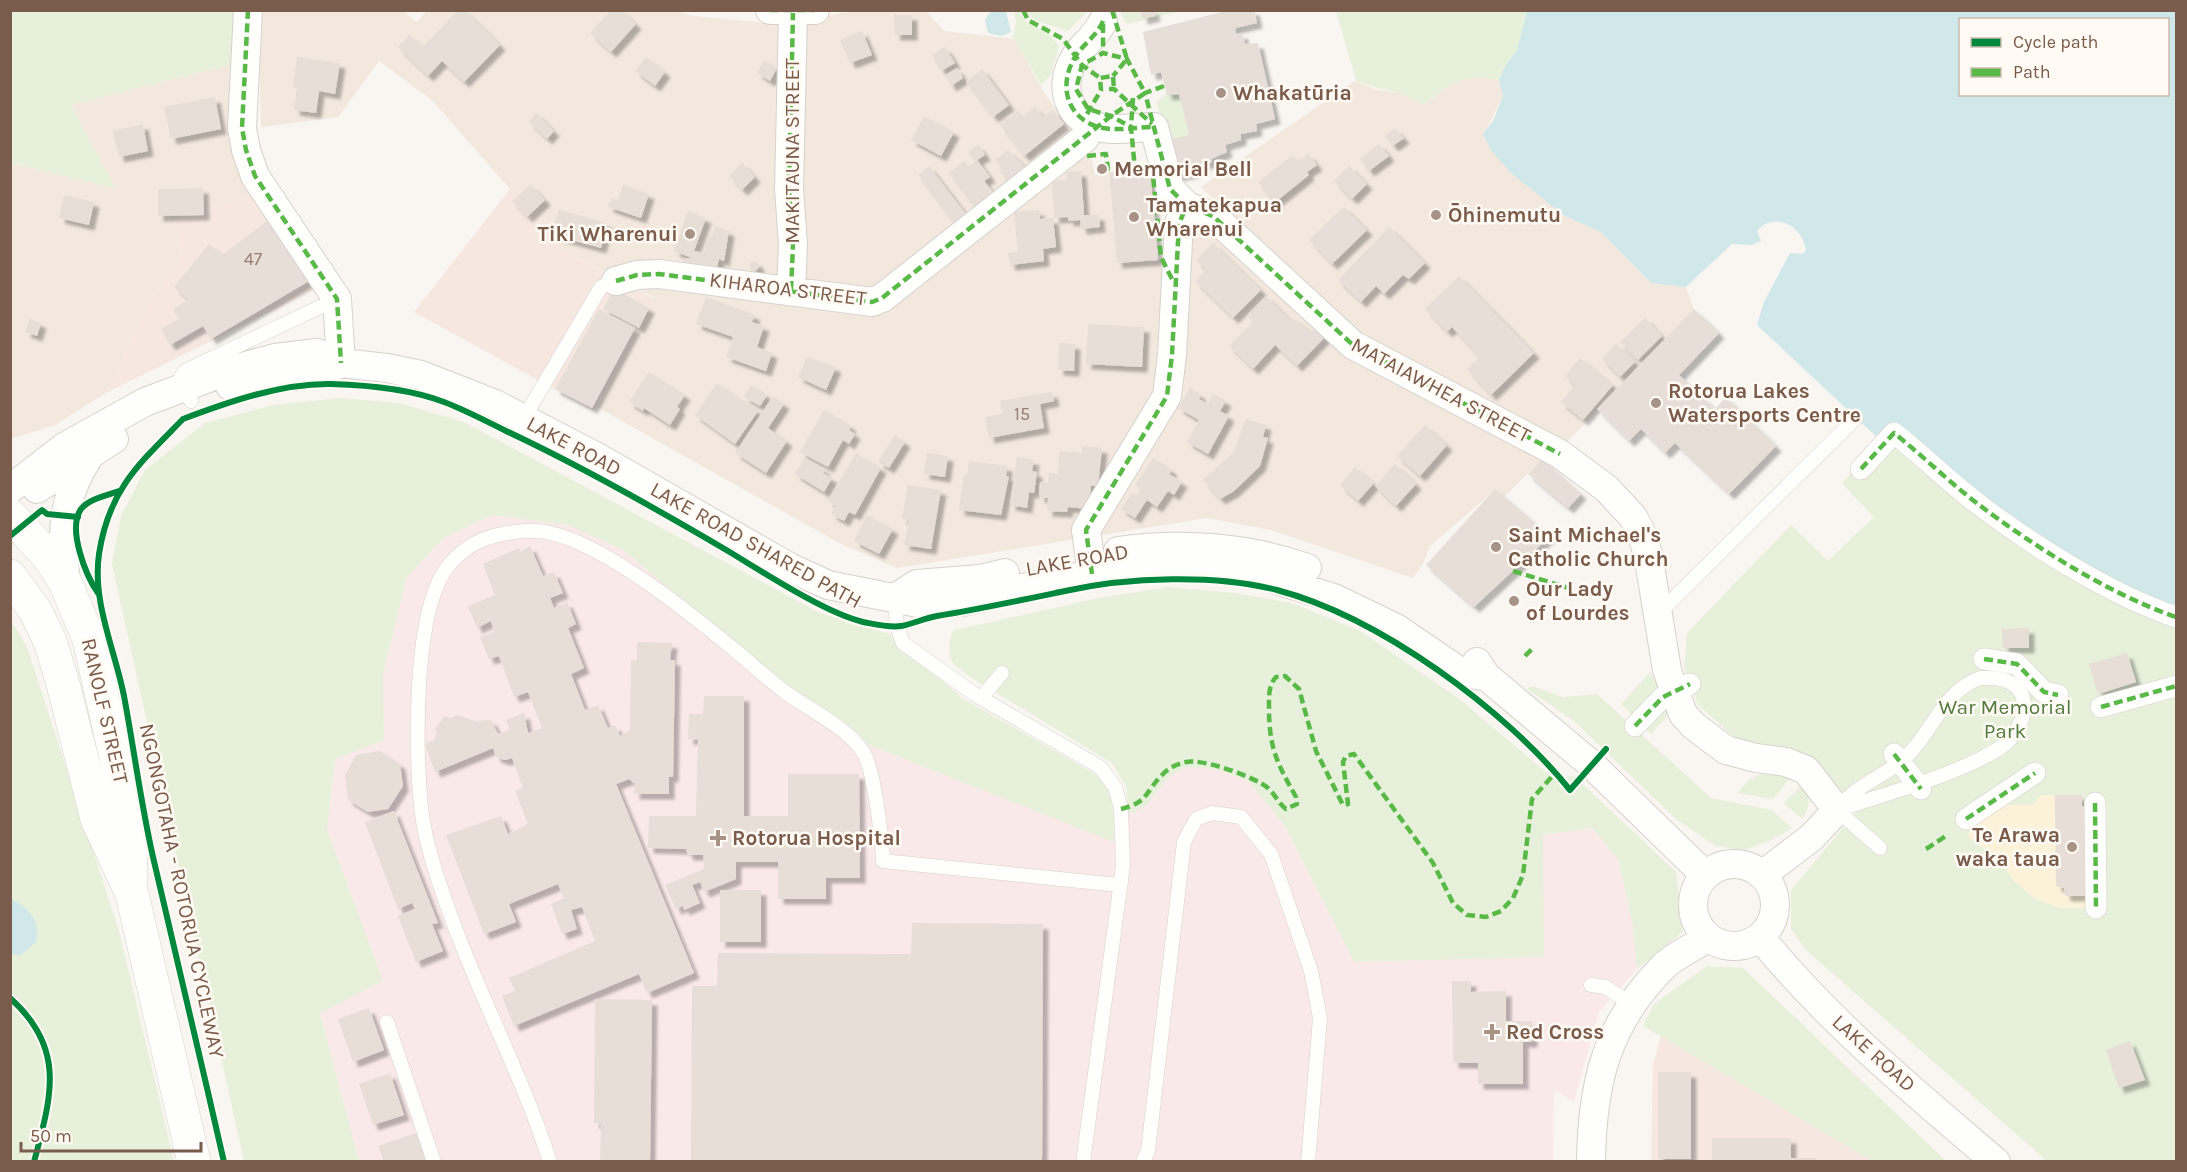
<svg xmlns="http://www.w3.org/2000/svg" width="2187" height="1172" viewBox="0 0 2187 1172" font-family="Karla,sans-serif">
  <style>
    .residential { fill: #f2e8de }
    .commercial { fill: #f6e8e1 }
    .medical { fill: #fae9e9 }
    .green { fill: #e7f0db }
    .sand { fill: #fbf2d9 }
    .water { fill: #d0e8ea; fill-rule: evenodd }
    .building { fill: #e6ded7; filter: url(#shadow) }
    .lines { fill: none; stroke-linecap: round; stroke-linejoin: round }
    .service-casing { stroke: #d7d1cb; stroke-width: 15 }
    .pedestrian-casing { stroke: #d7d1cb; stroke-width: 22 }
    .minor-casing { stroke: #d7d1cb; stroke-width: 30 }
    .secondary-casing { stroke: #d9d2cb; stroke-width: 34 }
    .service { stroke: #fefefd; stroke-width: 14 }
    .pedestrian { stroke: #fefefd; stroke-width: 21 }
    .minor { stroke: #fefefd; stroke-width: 28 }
    .secondary { stroke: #fefefd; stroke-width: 33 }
    .quiet { stroke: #58b947; stroke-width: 4.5; stroke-dasharray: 9 4.5; stroke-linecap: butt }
    .cycleway-casing { stroke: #fffaf3; stroke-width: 10 }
    .cycleway { stroke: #00873e; stroke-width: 6 }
    .poi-dot { fill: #a69286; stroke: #fffaf3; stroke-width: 2 }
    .labels { text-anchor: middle; stroke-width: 5; stroke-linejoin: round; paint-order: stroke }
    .number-label { font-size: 18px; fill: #977e72 }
    .poi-label { font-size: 21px; font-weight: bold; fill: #7a5c4d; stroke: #fffaf3; text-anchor: start }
    .street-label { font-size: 21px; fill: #7a5c4d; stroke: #fffaf3 }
    .park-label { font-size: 21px; fill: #537a41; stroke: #fffaf3 }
  </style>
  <defs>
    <filter id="shadow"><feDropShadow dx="5.5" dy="5.5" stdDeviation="1.5" flood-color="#0004"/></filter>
  </defs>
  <rect width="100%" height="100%" fill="#f9f5f0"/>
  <path class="residential" d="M428 10H672L693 16 786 25 851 11 925 10 944 31 1014 39 1045 94 1071 129 1089 143 1087 156 1092 160 1095 175 1109 174 1117 263 1158 260 1194 231 1208 230 1267 281 1542 459 1504 497 1495 490 1430 546 1423 564 1413 578 1271 530 1207 518 897 568 841 544 597 407 655 298 562 249 433 101 379 61 338 117 261 127 259 11H403L417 22Z
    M232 64 253 192 206 209 205 217 175 219 180 259 149 300 106 393 55 425 11 439V167L16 164 114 187 71 105Z
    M1474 76 1499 80 1503 96 1484 134 1563 215 1601 232 1651 283 1686 287 1694 309 1568 441 1357 336 1201 187 1356 80 1373 89 1412 95 1423 105 1454 82Z"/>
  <path class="commercial" d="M510 189 562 249 655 299 594 411 414 312Z
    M253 192 317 289 106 393 149 300 180 259 175 219 205 217 206 209Z
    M1661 1036 1872 1161 1651 1162 1653 1065Z"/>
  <path class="medical" d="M492 515 570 525 623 550 766 669 857 740 1113 841 1116 819 1146 806 1168 778 1185 767 1217 769 1248 781 1285 826 1354 962 1543 835 1592 828 1618 859 1633 926 1637 969 1599 1012 1574 1101 1554 1090 1553 1162 359 1161 320 1012 383 981 327 829 335 759 384 740 383 675 407 577 444 538Z"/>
  <path class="green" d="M11 11H233L232 64 71 105 115 188 17 164 11 167Z
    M1014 11H1019L1025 21 1052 37 1059 46 1051 75 1041 85 1013 37 1016 21Z
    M1026 11H1088L1068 31 1036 21Z
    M1120 11H1141L1142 18 1155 16 1154 11H1181L1128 24 1124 21Z
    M1336 11H1527L1517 51 1507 63 1499 80C1459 74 1454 82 1423 105 1405 89 1380 92 1356 80Z
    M1166 93 1179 94 1189 135 1167 144 1157 102Z
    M341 398 399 403 464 422 820 613 903 638 921 662 962 698 1102 778C1114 800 1116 816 1113 842L857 740 766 669 623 550 568 525 492 515 444 538 407 577 383 675 384 740 335 759 327 829 383 981 320 1013 359 1161H244L112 564 121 516 145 470 205 423 273 405Z
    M1894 426 2176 613V1161H2047L1806 950 1791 929V890L1859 809 1817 764 1739 741 1698 705 1684 668 1687 633 1791 525 1828 561 1874 517 1842 483Z
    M1168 587 1235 593 1292 603 1360 631 1458 698 1553 778 1574 776 1676 872 1683 932 1637 969 1633 926 1618 859 1592 828 1543 835 1544 957 1354 962 1285 826 1248 781 1217 769 1185 767 1168 778 1146 806 1128 814 1126 786 1112 763 975 680C951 664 945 661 952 632L955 630 1099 598Z
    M10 619 27 647 119 931 174 1161H11Z
    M1650 672 1671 712 1651 734 1621 704Z
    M1532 686 1563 697 1597 694 1711 798 1772 810 1792 828 1772 840 1744 850 1716 846 1676 819 1574 721 1527 689Z
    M1765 772 1791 777 1773 799 1737 793 1750 779Z
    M1802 785C1812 797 1810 806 1802 819L1784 803Z
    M1707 966 1743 968 1946 1161H1872L1643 1026 1654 1004Z"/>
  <path class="sand" d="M2041 795H2055L2056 886 2064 888 2066 896H2090L2096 908H2059L2034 898 2012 879 2003 863 1968 837 1972 821 2006 805H2033Z"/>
  <path class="water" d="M991 11H1006L1011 32 1001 36 988 33 985 20Z
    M1527 11H2176V612L2040 541 1895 425 1880 440 1757 325 1764 302 1790 253 1802 254 1806 251C1804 227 1775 210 1757 231L1761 241 1752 245 1732 244 1686 287 1651 283 1601 232 1563 215 1510 172 1491 150 1483 134 1493 121 1503 96 1499 80 1507 63 1517 51ZM1960 20H2168V94H1960Z
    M10 898C30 910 40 918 36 942L20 955 11 954Z"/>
  <path class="building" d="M458 10H464L500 45 464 82 442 61 428 76 398 47 409 35 423 47Z
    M611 10H621L636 24 611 52 590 33Z
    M1141 10H1154L1155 16 1142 19Z
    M1230 10H1254L1257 23 1235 28 1236 34 1242 33 1245 44 1258 43 1275 119 1256 124 1257 131 1241 134V140L1225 145 1227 152 1211 159 1212 162 1203 164 1204 167 1195 169V172L1176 176 1169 140 1189 135 1179 94 1167 95 1161 72 1151 75 1143 32Z
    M894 15H912V35H895Z
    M862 31 872 55 850 63 840 40Z
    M945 47 955 63 941 71 932 55Z
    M297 57 340 63 335 94 319 91 316 113 294 110 297 88 293 87Z
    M646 57 665 72 655 86 635 71Z
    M764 60 777 68 770 81 757 73Z
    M957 68 963 78 951 86 945 75Z
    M982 69 1009 105 993 117 966 82Z
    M215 97 221 129 171 139 164 107Z
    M1035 107 1043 117 1053 110 1064 124 1024 156 1000 125 1018 111 1023 116Z
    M536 113 554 131 547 139 529 122Z
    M924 116 954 132 941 156 911 140Z
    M143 124 148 151 119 157 113 131Z
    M1395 128 1404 138 1393 146 1385 136Z
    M1379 144 1389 156 1369 171 1360 159Z
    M978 145 985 155 977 160 990 177 984 181 994 193 975 207 949 173 964 161 969 167 975 162 968 151Z
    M1008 150 1027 169 1009 183 1000 172 1003 170 995 160Z
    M1308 154 1317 165 1307 172 1309 175 1274 203 1258 182 1293 155 1298 162Z
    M742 163 755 177 742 190 729 176Z
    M929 166 966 214 954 223 918 175Z
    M1349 166 1367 184 1352 199 1334 181Z
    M1150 169 1158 260 1117 263 1109 172Z
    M1081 171 1084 215H1099L1100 227 1081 229 1080 220 1068 221V217L1054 218 1052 181 1067 180 1066 172Z
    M531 185 545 200 527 217 512 201Z
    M623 185 649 194 641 218 608 207 611 198 618 200Z
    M203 188 204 215 158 216V189Z
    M64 195 94 202 89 225 59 218Z
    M1344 207 1367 230 1332 264 1309 240Z
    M559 210 607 223 601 248 552 235Z
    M1039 210 1040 219 1053 218 1056 247 1043 249 1044 261 1010 265 1008 253 1018 252 1014 212Z
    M688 211 706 218 694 251 704 253 709 236 712 237 715 226 729 231 724 261 719 259 716 271 683 265 684 259 692 258 674 251Z
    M271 218 309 281 211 339 203 326 170 345 161 329 179 319 173 309 188 300 174 287 209 244 222 255Z
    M1389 227 1425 263 1409 279 1403 275 1384 294 1376 286 1361 302 1338 280Z
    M1213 243 1261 290 1233 318 1195 281 1206 270 1196 260Z
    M749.5 266a4.5 4.5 0 1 1 9 0a4.5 4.5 0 1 1-9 0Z
    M1459 276 1534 353 1491 395 1467 369 1480 357 1452 327 1447 332 1425 309Z
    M614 289 649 308 639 328 603 309Z
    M1266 296 1292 322 1296 319 1311 333 1316 328 1325 337 1297 366 1275 345 1253 369 1229 346 1253 322 1247 316Z
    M706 297 755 315 752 322 764 326 757 347 772 353 766 371 726 357 733 337 696 324Z
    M599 309 635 328 592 408 555 389Z
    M1694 309 1719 333 1679 375 1715 409 1726 397 1776 446 1729 494 1675 443 1665 453 1641 429 1629 441 1597 409Z
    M1645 318 1662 336 1638 360 1620 342Z
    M30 319 41 323 37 336 25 332Z
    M1088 324 1144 327 1142 367 1086 364Z
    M1059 343 1075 344 1074 371 1058 370Z
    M1616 344 1635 362 1620 377 1602 359Z
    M807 357 836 367 826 390 798 377Z
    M1580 358 1613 385 1583 420 1561 402 1575 385 1565 376Z
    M649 372 685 395 677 407 680 409 670 425 644 408 643 411 629 402Z
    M717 383 758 411 735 444 695 415Z
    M751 385 767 395 760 406 744 397Z
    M1190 388 1201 395 1199 399 1208 404 1213 394 1226 401 1220 411 1229 416 1208 454 1187 442 1199 420 1178 408Z
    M1052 392 1054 401 1040 404 1044 428 989 438 985 417 1002 414 1000 401Z
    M773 396 784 404 768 428 787 441 766 473 735 453Z
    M824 410 851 426 849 430 855 434 849 444 843 440 828 467 800 452Z
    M1246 419 1266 425 1263 437 1268 438 1260 466 1234 491 1220 499 1203 480 1233 453Z
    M1425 425 1447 445 1420 476 1397 456Z
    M895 435 905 442 889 468 878 462Z
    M1082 446 1102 448 1098 486H1091L1089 509 1068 507 1067 512 1047 511 1048 498 1039 497 1040 482 1048 483 1049 473 1058 474 1060 451 1082 453Z
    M856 453 881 468 855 515 849 512 844 521 831 514 836 506 828 501Z
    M927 453 948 456 945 477 924 474Z
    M1017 457 1034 460 1032 471 1037 472 1034 493 1029 492 1027 508 1010 505Z
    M805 458 825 470 823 473 832 478 824 492 795 474Z
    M1153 458 1172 470 1169 474 1182 482 1174 495 1168 491 1157 507 1147 500 1135 518 1121 509 1132 493 1137 496 1141 489 1135 485Z
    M1542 459 1581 494 1568 508 1528 474Z
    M969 461 1007 466 1006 476H1009L1001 515 959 510 964 475H967Z
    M1395 464 1416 484 1396 506 1375 486Z
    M1355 467 1374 483 1358 501 1340 485Z
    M908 485 941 490 931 549 904 545 909 520 902 519Z
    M1495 489 1550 536 1474 607 1426 565Z
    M867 515 893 529 879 554 854 541Z
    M530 546 543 576 554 572 563 593 550 598 554 608 567 602 576 624 568 628 584 668 571 674 585 710 598 705 608 728 615 725 620 736 630 730 631 660H637V642L672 643 670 660H675L673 777H669V794H634L635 784 629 779 616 784 694 973 647 993 639 974 514 1026 502 996 515 991 509 978 595 941 582 907 571 910 577 929 562 934 551 904 564 898 558 884 509 904 516 922 484 934 446 835 501 816 508 834 528 824 515 791 523 788 512 758 505 760 496 757 493 748 435 772 425 744 434 740 437 733 435 730 444 716 450 718 457 715 475 721 491 720 498 734 510 730 506 720 524 713 528 733 542 728 528 692 514 697 499 656 489 659 480 637 494 632 491 621 477 628 468 606 495 595 483 564 519 548 520 552Z
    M2029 628V648H2003L2002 629Z
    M2127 653 2136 682 2098 694 2089 664Z
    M704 696H744V816H788V774H859L860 878H826V899H778V862H736V879L704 892 700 882 692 885 700 903 684 910 683 906 676 909 665 885 704 869 703 855H688L686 849 648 848 649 816H696L698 740 688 739 689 714H703Z
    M380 751 400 764 403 786 388 809 368 812 348 800 345 775 356 755Z
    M2055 795H2082V806H2090V896H2065L2064 888 2056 886Z
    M394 811 438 923 432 924 443 951 416 962 398 916 415 909 412 903 398 909 365 822Z
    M720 890H761V942H720Z
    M912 923 1043 924 1042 1162H691L692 986H717L718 953 911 954Z
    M1452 981H1471V992L1506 991V1021H1532V1042H1523V1084H1478V1063H1453Z
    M595 999 652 1000 650 1162H600L601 1124 594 1123Z
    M369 1008 384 1050 353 1062 338 1019Z
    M2130 1041 2145 1080 2119 1088 2106 1050Z
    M1658 1072H1691V1159H1658Z
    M390 1073 404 1115 373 1125 359 1084Z
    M419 1132 429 1162H384L378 1146Z
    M1712 1138H1791V1158H1816V1162H1712Z"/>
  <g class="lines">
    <defs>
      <path id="service" d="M191 401 181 377 185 371 337 299
        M524 418 601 287 616 281
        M895 598 897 627 903 643 974 694 1100 767 1115 787 1121 809 1123 866 1083 1162
        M1658 614 1856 418
        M1980 678C1989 678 1998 677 2007 681 2036 693 2023 730 2004 745 1965 773 1884 794 1837 810 1857 782 1886 778 1909 754 1934 728 1944 691 1980 678Z
        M981 698 1002 673
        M1837 810 1880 848
        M1591 985 1605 987 1632 1004
        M387 1022 434 1162
        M550 1162C523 1077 480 998 450 914 438 880 425 844 421 807 416 751 412 609 449 565 465 546 483 537 507 533 521 531 536 529 550 533 607 545 696 618 742 656 756 668 770 681 785 692 808 709 847 727 863 752 874 768 882 839 883 861L1119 885
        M1143 1162 1148 1151 1184 842 1196 819 1212 813 1241 817 1271 854 1311 971 1320 1018 1308 1162"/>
      <path id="pedestrian" d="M1861 469 1894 433C1923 456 1949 482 1978 504 2033 546 2111 595 2176 617
        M1984 659 2017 664 2044 692 2058 695
        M2101 707 2176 686
        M1635 726 1663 697 1690 684
        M1894 754 1921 789
        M2095 803 2096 908
        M1966 819 2035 773"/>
      <path id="minor" d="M248 10 242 128 246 150 255 176 337 299 341 363
        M770 10H815
        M1103 21C1097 36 1083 44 1075 57 1057 87 1068 121 1103 128 1119 131 1138 127 1154 127L1170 189 1187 206 1213 216 1353 345 1560 454 1607 489 1633 517 1640 530 1648 554 1667 670 1683 714 1694 726 1726 750 1756 758 1786 762 1806 770 1837 810 1812 837 1762 875
        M616 281 637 275 659 274 872 302 882 298 1085 138
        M791 290 793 245 789 189 793 13
        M230 386 319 373 340 364
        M10 489 64 447 145 402 227 371 275 358 317 353 341 363 387 368 421 375 495 404 597 457 791 568 828 585 923 604 963 602 1058 580 1133 568 1219 569 1260 575 1334 598 1396 628 1462 673 1486 676
        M37 489 114 439
        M1118 551C1179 542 1249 547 1307 568
        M1092 574 1086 530 1167 396 1172 355 1179 223 1187 206
        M65 582C64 529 59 505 88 458
        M895 598 917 584 980 579 1005 573
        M1477 662 1486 676 1592 765 1705 875
        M1693 905a41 41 0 1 1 82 0a41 41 0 1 1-82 0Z
        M1760 937C1828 1021 1914 1092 1996 1162
        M1591 1162C1592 1084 1606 1025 1662 968 1674 955 1694 948 1708 937"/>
      <path id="secondary" d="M10 515 48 556 65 582 89 639 130 820 131 881
        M10 576 35 610 50 641 63 684 97 819 132 894 194 1162"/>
    </defs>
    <use href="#service" class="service-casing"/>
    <use href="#pedestrian" class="pedestrian-casing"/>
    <use href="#minor" class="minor-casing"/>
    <use href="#secondary" class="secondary-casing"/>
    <use href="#service" class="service"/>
    <use href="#pedestrian" class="pedestrian"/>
    <use href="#minor" class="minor"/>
    <use href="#secondary" class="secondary"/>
    <path class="quiet" d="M248 10 242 128 246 150 255 176 337 299 341 363
      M770 10H815
      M1023 10 1028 20 1063 39 1082 65 1100 78
      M1112 10 1127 59 1113 76
      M1103 21C1097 36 1083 44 1075 57 1057 87 1068 121 1103 128 1119 131 1138 127 1154 127
      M1103 24V53
      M1164 86 1145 93 1170 189 1187 206 1213 216 1353 345 1560 454
      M1109 89H1114L1152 124
      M1133 98 1131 127 1135 170
      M1087 114 1101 90 1100 78 1113 76 1114 89
      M1087 156 1106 154 1108 169 1148 166
      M1152 165 1161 257 1174 283
      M616 281 637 275 659 274 872 302 882 298 1111 116 1145 93 1127 59 1103 53 1082 65 1076 89 1088 109 1111 116 1131 127
      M791 290 793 245 789 189 793 13
      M1861 469 1894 433C1923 456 1949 482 1978 504 2033 546 2111 595 2176 617
      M1513 571 1582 592
      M1092 574 1086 530 1167 396 1172 355 1179 223 1187 206
      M1525 656 1533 648
      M1984 659 2017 664 2044 692 2058 695
      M2101 707 2176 686
      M1635 726 1663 697 1690 684
      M1894 754 1921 789
      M2095 803 2096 908
      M1121 809C1149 802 1145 792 1162 775 1168 768 1177 764 1186 762 1202 758 1255 777 1268 788 1275 794 1278 803 1286 809L1297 804 1296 797C1277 763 1269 748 1269 708 1269 697 1268 686 1276 677L1285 676 1299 689 1316 751 1343 805 1348 804 1343 762 1346 756 1354 754 1433 863 1453 903 1467 915 1486 917 1501 911 1513 898 1523 875 1532 799 1556 772
      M1966 819 2035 773
      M1926 849 1946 836"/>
    <defs>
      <path id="cycleway" d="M10 536 42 510 47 514 78 517
        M98 593C86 576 67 529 81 509 89 499 108 495 119 491
        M10 998C67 1049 51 1097 34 1162
        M224 1162C201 1060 176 958 153 857 141 804 134 749 124 696 115 650 92 602 99 554 109 489 139 464 183 419 228 402 282 383 331 384 367 385 410 389 444 402 465 410 486 421 506 431 583 467 655 508 728 551 763 572 825 613 863 622 874 624 890 628 901 626 913 624 925 618 937 616 980 609 1022 600 1065 591 1128 577 1215 574 1277 590 1379 617 1505 709 1570 790L1606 749"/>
    </defs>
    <use href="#cycleway" class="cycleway-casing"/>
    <use href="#cycleway" class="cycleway"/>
  </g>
  <g class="poi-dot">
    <circle cx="1221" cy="93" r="6"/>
    <circle cx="1102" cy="169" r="6"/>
    <circle cx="1436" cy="215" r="6"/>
    <circle cx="1134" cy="217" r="6"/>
    <circle cx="690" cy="234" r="6"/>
    <circle cx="1656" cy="403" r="6"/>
    <circle cx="1496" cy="547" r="6"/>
    <circle cx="1514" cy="601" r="6"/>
    <path d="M715 829h6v6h6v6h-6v6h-6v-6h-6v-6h6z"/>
    <circle cx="2072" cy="847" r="6"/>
    <path d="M1489 1023h6v6h6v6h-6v6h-6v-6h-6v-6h6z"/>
  </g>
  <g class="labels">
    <g class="number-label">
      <text x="253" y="265">47</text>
      <text x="1022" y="420">15</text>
    </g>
    <g class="poi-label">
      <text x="1233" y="100">Whakatūria</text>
      <text x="1114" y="176">Memorial Bell</text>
      <text x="1146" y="212">Tamatekapua<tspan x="1146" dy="24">Wharenui</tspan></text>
      <text x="1448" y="222">Ōhinemutu</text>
      <text x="678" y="241" text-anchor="end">Tiki Wharenui</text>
      <text x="1668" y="398">Rotorua Lakes<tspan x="1668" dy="24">Watersports Centre</tspan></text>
      <text x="1508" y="542">Saint Michael's<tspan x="1508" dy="24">Catholic Church</tspan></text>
      <text x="1526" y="596">Our Lady<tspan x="1526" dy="24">of Lourdes</tspan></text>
      <text x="2060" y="842" text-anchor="end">Te Arawa<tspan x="2060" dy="24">waka taua</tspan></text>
      <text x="732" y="845">Rotorua Hospital</text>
      <text x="1506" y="1039">Red Cross</text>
    </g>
    <g class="street-label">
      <text transform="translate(792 151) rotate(-90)" y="7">MAKITAUNA STREET</text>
      <text transform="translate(788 289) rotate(7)" y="7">KIHAROA STREET</text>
      <text transform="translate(1441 390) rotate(28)" y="7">MATAIAWHEA STREET</text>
      <text transform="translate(574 446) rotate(28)" y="7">LAKE ROAD</text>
      <text transform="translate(756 545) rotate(29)" y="7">LAKE ROAD SHARED PATH</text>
      <text transform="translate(1077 560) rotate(-10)" y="7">LAKE ROAD</text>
      <text transform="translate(105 711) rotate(77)" y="7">RANOLF STREET</text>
      <text transform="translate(182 891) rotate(78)" y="7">NGONGOTAHA - ROTORUA CYCLEWAY</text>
      <text transform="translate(1874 1053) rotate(42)" y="7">LAKE ROAD</text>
    </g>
    <g class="park-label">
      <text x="2005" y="714">War Memorial<tspan x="2005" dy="24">Park</tspan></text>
    </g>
  </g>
  <rect width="2187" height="1172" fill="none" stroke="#7a5c4d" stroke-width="24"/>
  <rect x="1959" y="18" width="210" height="78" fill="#fffaf3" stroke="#cabbb1" stroke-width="1.5"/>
  <rect x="1971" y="38" width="30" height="9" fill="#00873e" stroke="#cabbb1" stroke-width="1.5"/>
  <text x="2013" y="48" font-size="18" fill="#7a5c4d">Cycle path</text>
  <rect x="1971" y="68" width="30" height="9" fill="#58b947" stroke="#cabbb1" stroke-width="1.5"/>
  <text x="2013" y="78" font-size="18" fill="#7a5c4d">Path</text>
  <path d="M21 1142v9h180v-9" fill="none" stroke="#7a5c4d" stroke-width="3"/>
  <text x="30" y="1142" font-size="18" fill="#7a5c4d" stroke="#fffaf3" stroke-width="4.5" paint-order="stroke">50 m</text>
</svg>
